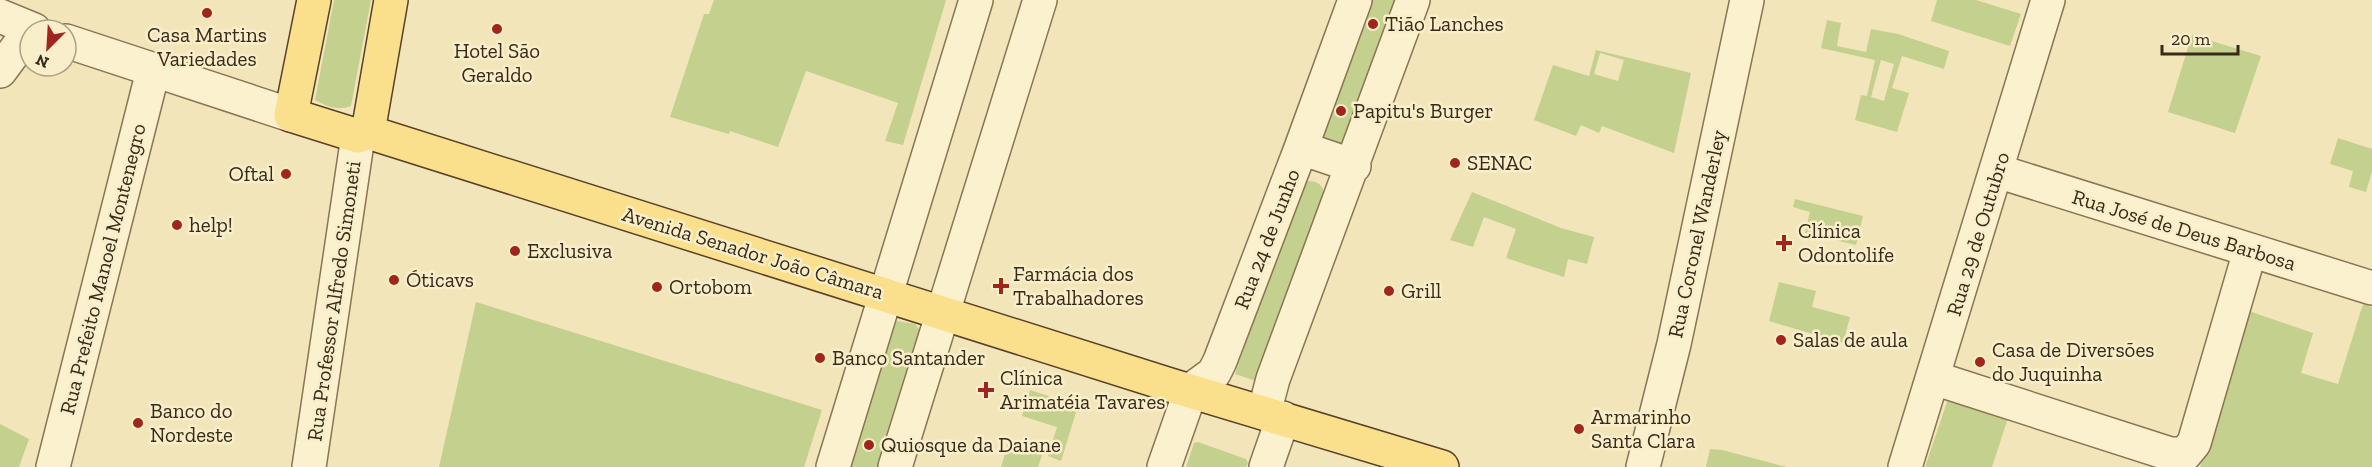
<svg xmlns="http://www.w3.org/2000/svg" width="2372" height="467" viewBox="0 0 2372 467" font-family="'Zilla Slab',serif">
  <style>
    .green { fill: #c4d08d; fill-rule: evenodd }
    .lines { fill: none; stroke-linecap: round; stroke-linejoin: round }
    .minor-casing { stroke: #8a7453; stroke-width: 36 }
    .major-casing { stroke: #574128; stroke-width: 36 }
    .minor { stroke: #fcf1ce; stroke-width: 33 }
    .major { stroke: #fadf8c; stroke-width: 33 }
    .poi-dot { fill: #9f251d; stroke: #f9eeca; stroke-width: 2 }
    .labels { text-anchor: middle; stroke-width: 5; stroke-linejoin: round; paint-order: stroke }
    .poi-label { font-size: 21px; fill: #372a19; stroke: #f9eeca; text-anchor: start }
    .street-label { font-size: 21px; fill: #372a19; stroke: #f9eeca }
  </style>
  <rect width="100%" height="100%" fill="#f2e5ba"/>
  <path class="green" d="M334 0H371L351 106C338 111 328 107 315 100Z
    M714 0H946L903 145 885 141 898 103 806 71 778 147 730 131 729 134 670 117 704 14H709Z
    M1368 0H1396L1342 148 1318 139Z
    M1937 0H1976L2021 14 2010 46 1931 21Z
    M1827 20 1841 23 1837 46 1866 52 1871 29 1898 34 1949 51 1944 69 1902 56 1892 88 1909 93 1897 132 1855 120 1861 95 1867 96 1875 60 1821 48ZM1881 60 1894 64 1884 101 1871 97Z
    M2192 35 2261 56 2235 133 2168 112Z
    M1596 50 1691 73 1674 153 1602 126 1599 133 1581 125 1576 136 1534 120 1553 65 1589 76ZM1600 53 1624 60 1618 81 1594 74Z
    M2338 138 2372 149V171L2366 192 2349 187 2353 171 2330 164Z
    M1308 181C1317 181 1324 185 1324 195L1256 381 1235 374 1302 186Z
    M1472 192 1561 228 1594 237 1587 264 1568 259 1564 277 1506 258 1516 229 1484 217 1473 247 1450 240Z
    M1795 199 1863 216 1856 245 1805 233 1810 212 1793 207Z
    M1779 282 1816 291 1812 307 1850 317 1843 343 1769 321Z
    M476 302 822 410 804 467H439Z
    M2363 304 2372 307V467H2200L2249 311 2313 333 2301 373 2338 384Z
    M897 321 915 324 921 331V338L878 467H848L890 331Z
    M1030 390 1078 406 1061 461 1048 456 1057 427 1022 416Z
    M1948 399 2008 418 1992 467H1925Z
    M0 424 29 439 19 467H0Z
    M1198 442 1246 459 1248 463 1246 467H1186L1194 443Z
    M1008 444 1042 455 1038 467H1001Z
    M1710 449 1722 450 1787 467H1706Z"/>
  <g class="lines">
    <defs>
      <path id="minor" d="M0 16 34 30
        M66 41 291 115
        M0 71 31 29
        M1301 148 1354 166
        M1997 171 2372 288
        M1934 378 2170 454H2185L2194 443 2250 251
        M1264 413 1273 379 1413 0
        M53 467 153 71
        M309 467 358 136
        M833 467 976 0
        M895 467 1040 0
        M1164 467 1191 390 1214 373 1220 361 1301 148 1355 0
        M1266 467 1283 418
        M1643 467 1674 344 1747 0
        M1905 467 2048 0"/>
      <path id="major" d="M314 0 291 115 358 136 368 132 1170 385 1442 467
        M368 132 391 0"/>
    </defs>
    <use href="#minor" class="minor-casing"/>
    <use href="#major" class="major-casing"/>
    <use href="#minor" class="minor"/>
    <use href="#major" class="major"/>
  </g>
  <g class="poi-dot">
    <circle cx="207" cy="13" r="6"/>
    <circle cx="1373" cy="24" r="6"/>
    <circle cx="497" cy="29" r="6"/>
    <circle cx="1341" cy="111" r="6"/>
    <circle cx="1455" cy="163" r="6"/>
    <circle cx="286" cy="174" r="6"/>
    <circle cx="177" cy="225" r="6"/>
    <path d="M1781 234h6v6h6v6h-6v6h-6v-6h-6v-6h6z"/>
    <circle cx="515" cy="251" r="6"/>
    <circle cx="394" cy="280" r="6"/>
    <path d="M998 277h6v6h6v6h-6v6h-6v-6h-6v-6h6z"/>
    <circle cx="657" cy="287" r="6"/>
    <circle cx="1389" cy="291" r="6"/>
    <circle cx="1781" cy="340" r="6"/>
    <circle cx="820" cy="358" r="6"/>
    <circle cx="1980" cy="362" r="6"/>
    <path d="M983 381h6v6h6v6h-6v6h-6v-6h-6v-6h6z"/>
    <circle cx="138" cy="423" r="6"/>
    <circle cx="1579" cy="429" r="6"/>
    <circle cx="869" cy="445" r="6"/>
  </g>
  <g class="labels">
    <g class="poi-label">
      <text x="1385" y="31">Tião Lanches</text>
      <text x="207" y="42" text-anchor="middle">Casa Martins<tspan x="207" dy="24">Variedades</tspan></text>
      <text x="497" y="58" text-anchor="middle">Hotel São<tspan x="497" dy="24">Geraldo</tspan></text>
      <text x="1353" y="118">Papitu's Burger</text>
      <text x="1467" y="170">SENAC</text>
      <text x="274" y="181" text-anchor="end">Oftal</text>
      <text x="189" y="232">help!</text>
      <text x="1798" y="238">Clínica<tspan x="1798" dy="24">Odontolife</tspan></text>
      <text x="527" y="258">Exclusiva</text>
      <text x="1013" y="281">Farmácia dos<tspan x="1013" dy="24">Trabalhadores</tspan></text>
      <text x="406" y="287">Óticavs</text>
      <text x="669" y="294">Ortobom</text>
      <text x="1401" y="298">Grill</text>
      <text x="1793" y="347">Salas de aula</text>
      <text x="1992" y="357">Casa de Diversões<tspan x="1992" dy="24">do Juquinha</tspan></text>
      <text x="832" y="365">Banco Santander</text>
      <text x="1000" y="385">Clínica<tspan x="1000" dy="24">Arimatéia Tavares</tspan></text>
      <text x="150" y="418">Banco do<tspan x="150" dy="24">Nordeste</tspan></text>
      <text x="1591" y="424">Armarinho<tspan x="1591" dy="24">Santa Clara</tspan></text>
      <text x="881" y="452">Quiosque da Daiane</text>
    </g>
    <g class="street-label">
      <text transform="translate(2184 230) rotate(17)" y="7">Rua José de Deus Barbosa</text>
      <text transform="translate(1697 234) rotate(-78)" y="7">Rua Coronel Wanderley</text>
      <text transform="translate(1978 234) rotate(-73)" y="7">Rua 29 de Outubro</text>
      <text transform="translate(1267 239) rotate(-69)" y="7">Rua 24 de Junho</text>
      <text transform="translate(753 253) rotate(17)" y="7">Avenida Senador João Câmara</text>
      <text transform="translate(103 269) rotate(-76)" y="7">Rua Prefeito Manoel Montenegro</text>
      <text transform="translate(334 301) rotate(-82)" y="7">Rua Professor Alfredo Simoneti</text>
    </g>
  </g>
  <g transform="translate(48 48) rotate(204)"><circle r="28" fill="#f9eeca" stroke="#aba083" stroke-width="1.5"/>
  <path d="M0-4.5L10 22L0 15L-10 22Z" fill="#9f251d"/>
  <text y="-9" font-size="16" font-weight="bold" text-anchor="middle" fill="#372a19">N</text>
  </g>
  <path d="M2162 45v9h76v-9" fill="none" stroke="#372a19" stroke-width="3"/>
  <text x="2171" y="45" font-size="18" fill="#372a19" stroke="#f9eeca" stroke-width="4.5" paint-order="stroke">20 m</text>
</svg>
